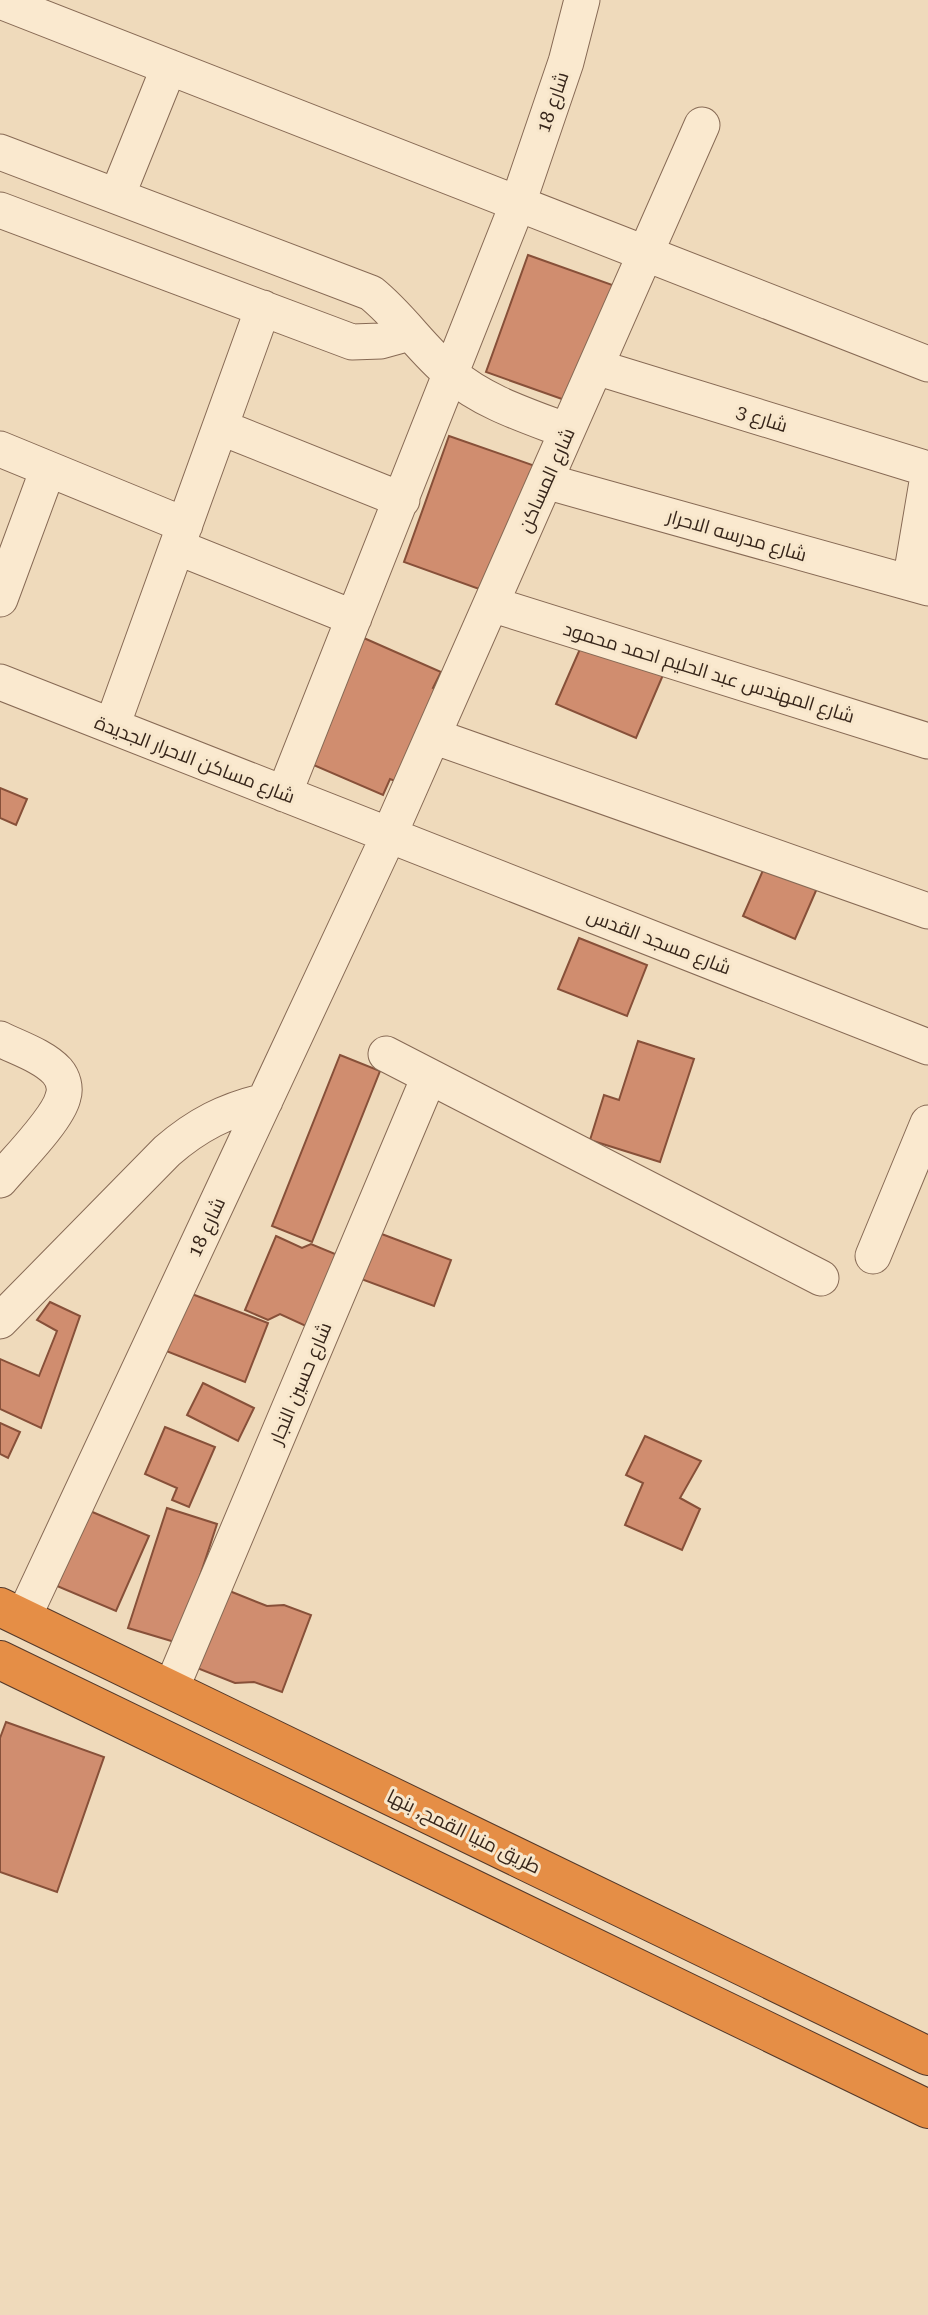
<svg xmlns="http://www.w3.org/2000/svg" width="928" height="2315" viewBox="0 0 928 2315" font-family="'Roboto Serif',Cairo,serif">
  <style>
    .building { fill: #d08d6f; stroke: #875039; stroke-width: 2 }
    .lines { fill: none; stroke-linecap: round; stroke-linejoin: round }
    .minor-casing { stroke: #876a55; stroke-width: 37 }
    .highway-casing { stroke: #54392a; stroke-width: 40 }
    .minor { stroke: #fae9cf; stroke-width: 35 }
    .highway { stroke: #e58e46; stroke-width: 38 }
    .labels { text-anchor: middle; stroke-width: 6; stroke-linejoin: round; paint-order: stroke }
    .street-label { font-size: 19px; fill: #36251a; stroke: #f7e6cb }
  </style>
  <rect width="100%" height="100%" fill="#efdabb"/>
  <path class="building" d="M528 255 618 287 576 404 486 372Z
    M449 436 538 467 493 594 404 562Z
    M357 635 441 672 433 688 439 690 398 782 390 779 383 795 302 760Z
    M583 642 663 675 636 738 556 704Z
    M0 788 27 799 16 825 0 818Z
    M764 868 818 886 795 939 743 916Z
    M579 938 647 965 627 1016 558 989Z
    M638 1041 694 1059 660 1162 590 1140 604 1095 619 1100Z
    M340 1055 380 1071 312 1242 272 1226Z
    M371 1230 451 1260 434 1306 353 1276Z
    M276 1236 302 1248 311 1244 340 1256 308 1327 280 1314 268 1320 245 1310Z
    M184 1291 268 1323 245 1382 161 1349Z
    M50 1302 80 1316 41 1428 0 1409V1359L39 1376 57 1331 37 1320Z
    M203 1383 254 1408 238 1441 187 1415Z
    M0 1423 20 1432 8 1458 0 1454Z
    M165 1427 215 1447 189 1507 172 1500 177 1488 145 1474Z
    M645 1436 701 1461 680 1498 700 1509 682 1550 625 1525 643 1483 626 1475Z
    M167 1508 217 1524 178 1643 128 1628Z
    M90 1511 149 1536 116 1611 57 1586Z
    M222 1588 267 1606 284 1605 311 1615 282 1692 254 1682 235 1683 192 1666Z
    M6 1722 104 1757 57 1892 0 1872V1738Z"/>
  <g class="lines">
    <defs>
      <path id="minor" d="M0 1 928 364
        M0 152 371 293C401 317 421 349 451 374 483 402 528 416 567 431
        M117 196 169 67
        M0 210 352 342 381 341 410 333
        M596 367 928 469
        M220 427 402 500
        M0 449 185 525
        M545 481 928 588
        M177 547 354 618
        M910 583 928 476
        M0 599 48 469
        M491 604 928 741
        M0 682 928 1047
        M112 726 263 308
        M433 736 928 911
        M284 794 518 203 566 62 582 0
        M0 1039C18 1048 43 1056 57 1071 63 1078 66 1088 63 1097 58 1119 16 1161 0 1180
        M386 1054 821 1278
        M873 1256 928 1123
        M0 1321 167 1151C197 1125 226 1110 265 1101
        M23 1618 389 835 702 125
        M171 1689 429 1077"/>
      <path id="highway" d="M0 1607 928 2056
        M0 1660 928 2109"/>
    </defs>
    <use href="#minor" class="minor-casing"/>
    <use href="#highway" class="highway-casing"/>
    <use href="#minor" class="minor"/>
    <use href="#highway" class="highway"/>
  </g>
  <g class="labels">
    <g class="street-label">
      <text transform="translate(552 102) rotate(-71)" y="7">شارع 18</text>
      <text transform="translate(762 418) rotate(17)" y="7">شارع 3</text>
      <text transform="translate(546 480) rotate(-66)" y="7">شارع المساكن</text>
      <text transform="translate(737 535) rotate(16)" y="7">شارع مدرسه الاحرار</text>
      <text transform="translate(709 672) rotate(17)" y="7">شارع المهندس عبد الحليم احمد محمود</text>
      <text transform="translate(195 759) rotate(21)" y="7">شارع مساكن الاحرار الجديدة</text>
      <text transform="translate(659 941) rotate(21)" y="7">شارع مسجد القدس</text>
      <text transform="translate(206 1227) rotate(-65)" y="7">شارع 18</text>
      <text transform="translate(300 1383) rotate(-67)" y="7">شارع حسين النجار</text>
      <text transform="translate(464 1831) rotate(26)" y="7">طريق منيا القمح, بنها</text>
    </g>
  </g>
</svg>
